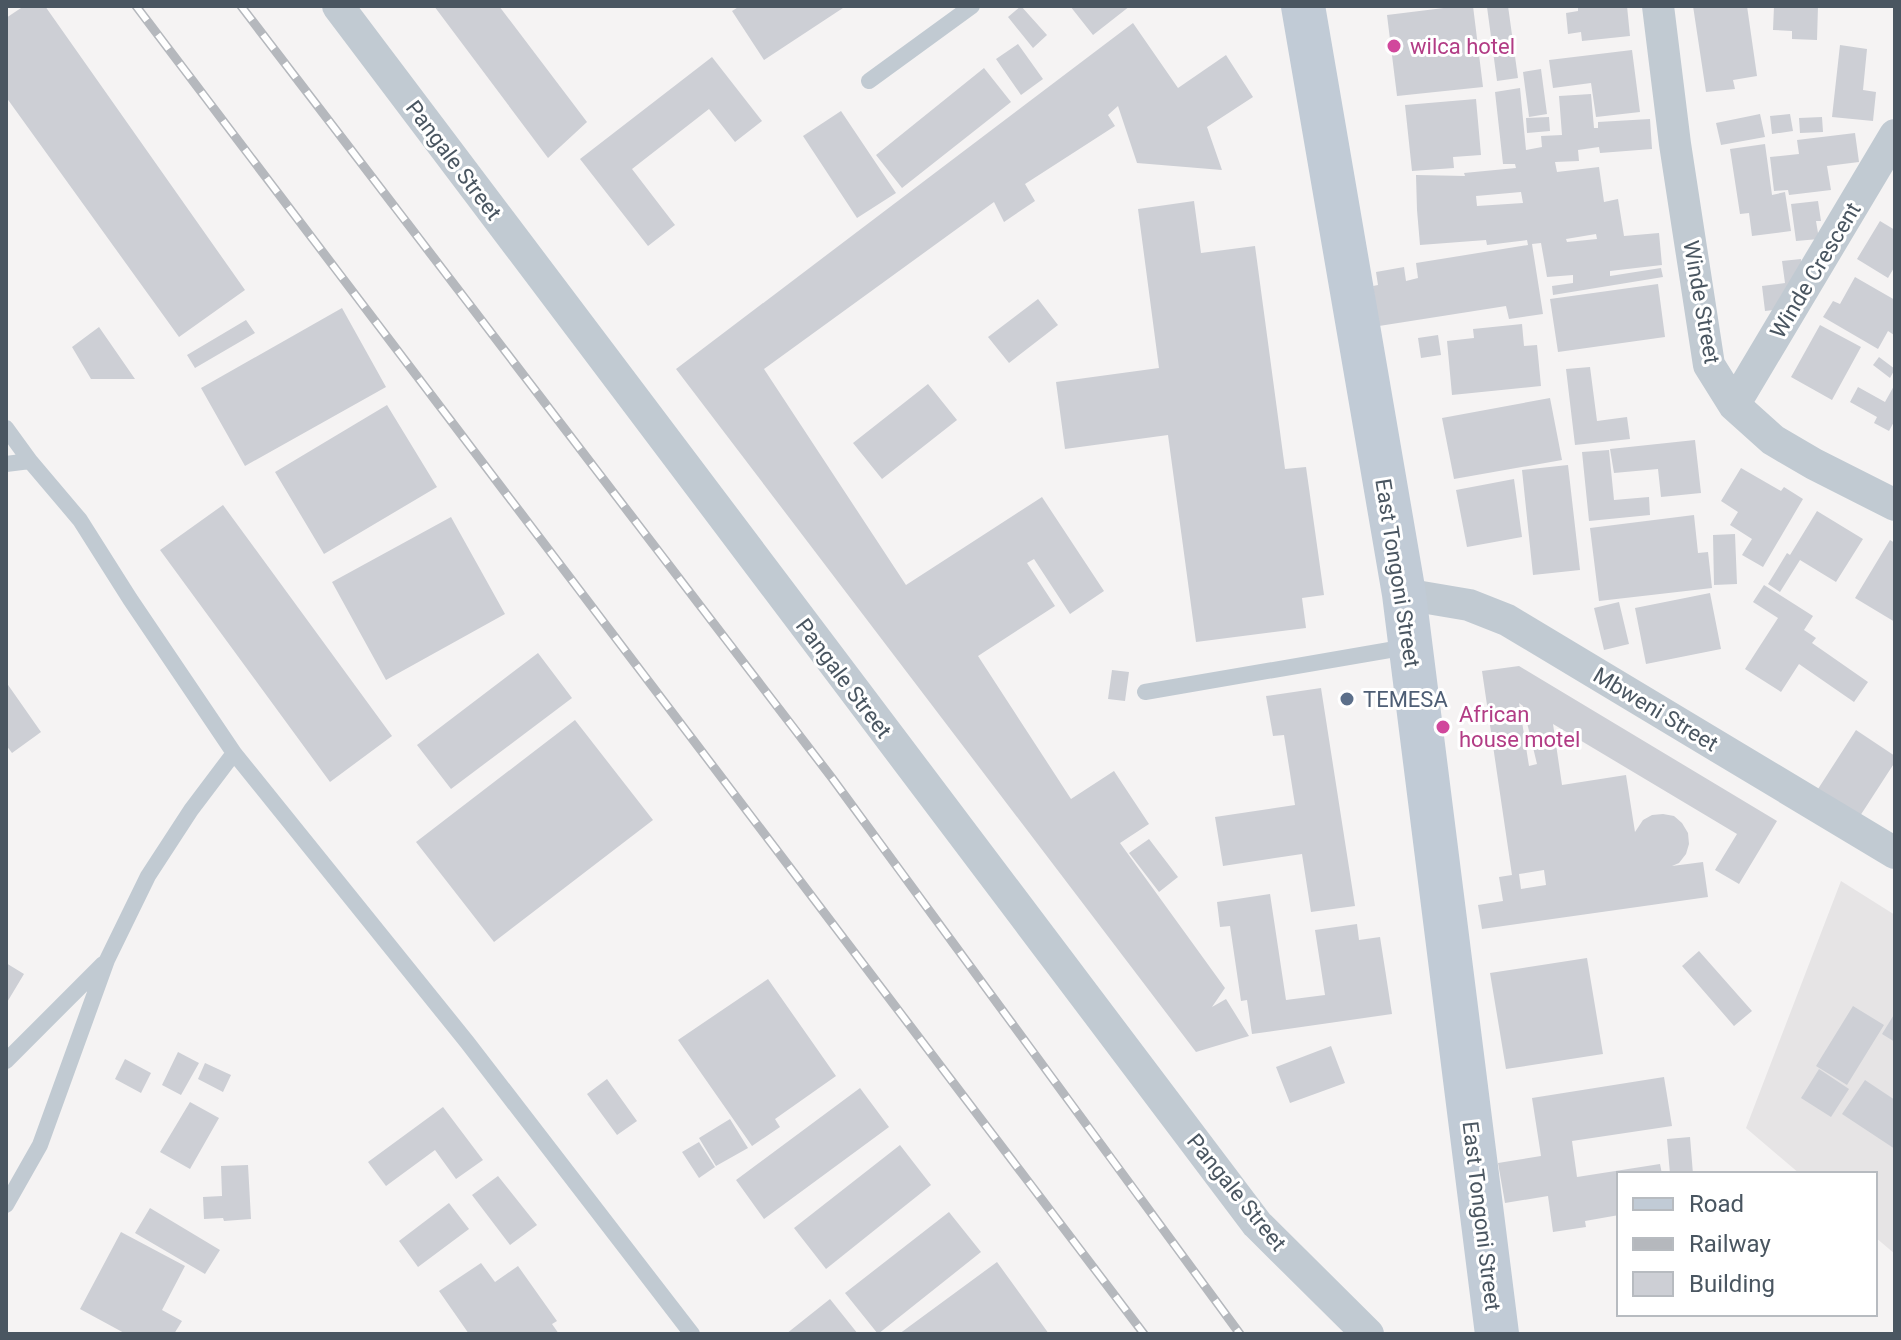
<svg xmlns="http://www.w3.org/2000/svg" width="1901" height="1340" viewBox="0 0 1901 1340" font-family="Roboto,sans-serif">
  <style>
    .education { fill: #e6e4e5 }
    .building { fill: #cdcfd5; fill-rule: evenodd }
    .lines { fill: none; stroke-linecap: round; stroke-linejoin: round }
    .lane { stroke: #c1cad2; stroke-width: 16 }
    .street { stroke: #c1cad2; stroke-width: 32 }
    .secondary { stroke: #c1cbd6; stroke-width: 44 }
    .rail-casing { stroke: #b5b8bd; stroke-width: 9 }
    .rail { stroke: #fff; stroke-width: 6; stroke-dasharray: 18; stroke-linecap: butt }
    .hotel-dot { fill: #d1479c; stroke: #fff; stroke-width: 3 }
    .service-dot { fill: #5c6f8a; stroke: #fff; stroke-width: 3 }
    .labels { text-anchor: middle; stroke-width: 6; stroke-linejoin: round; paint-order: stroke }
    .hotel-label { font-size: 22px; fill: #b23c85; stroke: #fff; text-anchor: start }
    .street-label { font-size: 22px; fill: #4a5661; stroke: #fff }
    .service-label { font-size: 22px; fill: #4e5e75; stroke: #fff; text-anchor: start }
  </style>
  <rect width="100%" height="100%" fill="#f5f3f3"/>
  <path class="education" d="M1841 881 1895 915V1254L1875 1237V1174H1800L1746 1128Z"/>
  <path class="building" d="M24 6H45L245 290 179 337 6 97V18Z
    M434 6H499L587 122 548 158Z
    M740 6H846L764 60 732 11Z
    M1021 6 1047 35 1033 48 1008 17Z
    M1070 6H1130L1093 35Z
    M1460 6H1473L1483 87 1397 96 1387 15Z
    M1497 6H1508L1518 78 1497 81 1487 7Z
    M1578 6H1627L1630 36 1582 41 1581 32 1568 34 1566 13 1578 11Z
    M1693 6H1747L1757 76 1733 80 1735 89 1706 92Z
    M1774 6H1818L1817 40 1792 39V31L1773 30Z
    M1133 23 1178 88 1226 55 1253 97 1207 127 1222 170 1137 163 1118 106 1108 115 1115 126 1025 184 1035 201 1004 222 994 202 764 369 906 585 1042 497 1104 591 1070 614 1034 559 1027 563 1055 606 978 656 1071 799 1114 771 1149 824 1120 843 1225 988 1212 1007 1226 999 1249 1036 1196 1052 676 369Z
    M1018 44 1043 79 1021 95 996 59Z
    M1840 45 1867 49 1863 90 1876 92 1873 121 1832 117Z
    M1632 50 1640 112 1596 117 1591 83 1553 88 1549 60Z
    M712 57 762 121 735 142 709 109 632 169 675 225 648 246 580 159Z
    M984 68 1011 102 902 188 876 155Z
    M1541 69 1547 114 1529 117 1523 72Z
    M1520 88 1526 150 1542 147 1541 136 1562 135 1559 96 1591 94 1594 128H1598V122L1650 119 1652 149 1600 153 1599 147 1578 150 1579 161 1555 162 1557 172 1599 167 1604 202 1618 199 1624 236 1659 233 1662 265 1610 271V276L1661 268 1663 277 1553 295 1552 286 1573 283V275L1547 277 1541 243 1532 244 1543 314 1509 319 1506 306 1379 326 1373 286 1378 285 1376 272 1404 267 1406 281 1418 278 1416 263 1528 245 1527 240 1487 245 1486 240 1420 245 1417 210 1416 175 1465 176 1464 173 1516 168 1515 164H1503L1495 92ZM1521 192 1523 203 1477 206 1476 196ZM1596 234 1597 239 1567 242 1566 239Z
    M1476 99 1481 155 1453 157 1454 168 1412 171 1405 105Z
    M841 111 896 193 857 218 803 136Z
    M1760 114 1765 137 1721 145 1716 123Z
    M1790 114 1793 131 1772 134 1770 116Z
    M1549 117 1550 131 1527 133 1526 118Z
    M1822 117 1823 132 1800 133 1799 118Z
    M1855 133 1859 162 1827 166 1831 190 1789 195 1788 190 1774 191 1770 157 1799 154 1797 140Z
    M1765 144 1772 195 1785 192 1791 231 1752 236 1749 213 1740 214 1730 149Z
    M1194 201 1201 253 1255 246 1285 469 1306 467 1324 595 1302 598 1306 628 1196 642 1168 435 1065 449 1056 382 1159 368 1138 209Z
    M1818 201 1821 221H1816L1819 239 1796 241 1791 204Z
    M1880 221 1895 230V266L1888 278 1857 259Z
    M1801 259 1804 285 1789 308 1765 311 1762 286 1785 283 1782 261Z
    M1855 277 1895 300V333L1894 335 1888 331 1878 349 1823 317 1833 301 1840 304Z
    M1658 284 1665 337 1558 352 1550 299Z
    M1038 299 1058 325 1009 363 988 337Z
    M342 308 386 387 245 466 201 388Z
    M246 320 255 333 195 368 187 355Z
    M1522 324 1524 346 1537 345 1541 386 1452 395 1447 341 1474 338 1473 329Z
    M1820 325 1861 347 1832 400 1791 377Z
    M99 327 135 379H91L72 347Z
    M1438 335 1441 355 1421 358 1418 338Z
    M1879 357 1895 369 1890 378 1873 365Z
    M1590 367 1597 421 1627 417 1630 439 1575 445 1566 369Z
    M928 384 957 420 882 479 853 443Z
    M1895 384V420L1889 431 1874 423 1877 417 1850 402 1858 387 1885 402Z
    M1550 398 1562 460 1454 479 1442 418Z
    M387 405 437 487 324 554 275 472Z
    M1695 440 1701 493 1661 497 1658 469 1614 473 1610 449Z
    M1609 450 1614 500 1649 497 1650 515 1589 521 1582 452Z
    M1568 465 1580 570 1533 575 1522 470Z
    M1741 468 1781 491 1784 487 1803 499 1763 567 1742 555 1752 539 1730 525 1738 512 1721 501Z
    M1514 479 1522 537 1467 547 1456 490Z
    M223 505 392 736 330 782 160 550Z
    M1817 511 1863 539 1836 582 1800 560 1780 592 1768 584 1787 553 1790 555Z
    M1694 515 1698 553 1708 552 1712 588 1599 601 1590 528Z
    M451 517 505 614 386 680 332 582Z
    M1735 534 1737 584 1714 585 1713 535Z
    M1890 540 1895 543V622L1855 598Z
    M1764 585 1813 616 1804 630 1816 638 1812 643 1868 682 1854 702 1799 664 1781 692 1745 669 1778 618 1753 602Z
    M1710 593 1721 649 1646 664 1635 608Z
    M1619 602 1629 644 1604 650 1594 608Z
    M538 653 572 698 451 789 417 745Z
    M1519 666 1777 821 1739 884 1715 870 1737 834 1553 724 1562 785 1626 775 1635 832 1643 820 1652 815 1663 814 1674 816 1682 823 1688 833 1689 844 1686 854 1679 863 1672 866 1703 862 1708 897 1482 929 1478 905 1503 901 1499 877 1512 875 1482 671ZM1519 703 1523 706 1537 764 1529 766ZM1544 870 1546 885 1521 889 1519 874Z
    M1112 670 1129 672 1125 701 1108 699Z
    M6 682 41 732 12 753 6 745Z
    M1321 688 1355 906 1311 912 1302 854 1223 866 1215 817 1295 805 1284 735 1273 736 1266 696Z
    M575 720 653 820 494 942 416 842Z
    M1856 730 1895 756V762L1860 816 1818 789Z
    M1149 839 1178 877 1159 892 1129 853Z
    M1270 894 1286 1000 1325 995 1315 930 1357 924 1359 940 1380 937 1392 1014 1252 1034 1247 1000 1241 1001 1230 926 1220 927 1217 902Z
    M1699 951 1752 1011 1734 1026 1682 966Z
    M1587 958 1603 1054 1506 1069 1490 973Z
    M6 963 24 974 6 1004Z
    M768 979 836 1076 775 1119 780 1127 752 1146 678 1040Z
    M1853 1006 1884 1025 1847 1085 1816 1066Z
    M1895 1013V1042L1882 1034Z
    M1331 1046 1345 1083 1290 1103 1276 1067Z
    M178 1052 199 1063 181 1095 162 1085Z
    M125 1059 151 1073 141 1093 115 1079Z
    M205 1063 231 1075 223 1092 198 1079Z
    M1819 1069 1849 1089 1831 1117 1801 1098Z
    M1664 1077 1672 1126 1572 1141 1577 1177 1660 1164 1662 1174H1619V1215L1585 1221 1586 1227 1553 1232 1548 1196 1505 1203 1498 1163 1541 1156 1532 1098Z
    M607 1079 637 1121 617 1135 587 1094Z
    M1865 1080 1895 1100V1149L1842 1114Z
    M860 1088 889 1127 764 1219 736 1180Z
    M190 1102 219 1118 190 1169 160 1152Z
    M443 1107 483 1160 456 1179 435 1150 386 1186 368 1162Z
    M730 1119 748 1148 716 1166 699 1138Z
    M1690 1137 1693 1174H1670L1667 1139Z
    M699 1142 715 1167 699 1178 682 1152Z
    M900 1145 931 1185 826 1269 794 1228Z
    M248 1165 251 1219 224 1221 223 1218 204 1219 203 1197 222 1196 221 1166Z
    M498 1176 537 1225 510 1245 472 1195Z
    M449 1203 469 1229 418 1267 399 1241Z
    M150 1208 220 1250 205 1274 135 1233Z
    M949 1212 981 1252 878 1334 845 1293Z
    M121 1232 185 1266 162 1310 182 1321 174 1334H126L80 1309Z
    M997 1262 1049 1334H899Z
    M481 1263 495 1282 518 1266 557 1321 552 1324 559 1334H469L439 1291Z
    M830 1299 858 1334H786Z"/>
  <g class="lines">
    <path class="lane" d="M869 81 972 6
      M6 428 30 461 80 520 130 599 234 753 467 1042 692 1334
      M6 464 30 461
      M1145 692 1407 647
      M6 1061 103 964
      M6 1205 40 1145 107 960 148 876 191 810 234 753"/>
    <path class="street" d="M338 6 1257 1224 1368 1334
      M1658 6 1675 144 1709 365 1734 405 1773 440 1814 464 1895 505
      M1734 405 1895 135
      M1404 594 1469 605 1507 620 1895 853"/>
    <path class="secondary" d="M1303 6 1404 594 1497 1334"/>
    <defs>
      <path id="rail" d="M136 6 1144 1334
        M241 6 832 778 1240 1334"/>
    </defs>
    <use href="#rail" class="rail-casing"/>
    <use href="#rail" class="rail"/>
  </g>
  <g class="hotel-dot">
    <circle cx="1394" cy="46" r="8"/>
    <circle cx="1443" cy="727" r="8"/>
  </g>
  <circle class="service-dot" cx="1347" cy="699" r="8"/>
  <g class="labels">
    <g class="hotel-label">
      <text x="1410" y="54">wilca hotel</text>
      <text x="1459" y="722">African<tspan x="1459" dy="25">house motel</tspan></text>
    </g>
    <g class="street-label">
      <text transform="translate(454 160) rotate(53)" y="8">Pangale Street</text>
      <text transform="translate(1815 270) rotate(-59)" y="8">Winde Crescent</text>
      <text transform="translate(1702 302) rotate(80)" y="8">Winde Street</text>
      <text transform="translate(1398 573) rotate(81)" y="8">East Tongoni Street</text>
      <text transform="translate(844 678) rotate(53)" y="8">Pangale Street</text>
      <text transform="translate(1656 709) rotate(31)" y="8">Mbweni Street</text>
      <text transform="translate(1237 1192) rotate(51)" y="8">Pangale Street</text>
      <text transform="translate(1482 1216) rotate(83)" y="8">East Tongoni Street</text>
    </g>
    <g class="service-label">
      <text x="1363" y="707">TEMESA</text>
    </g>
  </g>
  <rect width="1901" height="1340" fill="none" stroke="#4a5661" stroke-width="16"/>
  <rect x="1617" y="1172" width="260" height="144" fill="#ffffff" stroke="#b7bbc0" stroke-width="2"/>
  <rect x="1633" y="1198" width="40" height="12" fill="#c1cbd6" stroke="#b7bbc0" stroke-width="2"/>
  <text x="1689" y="1212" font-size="24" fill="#4a5661">Road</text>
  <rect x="1633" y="1238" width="40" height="12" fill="#b5b8bd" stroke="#b7bbc0" stroke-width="2"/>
  <text x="1689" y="1252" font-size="24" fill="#4a5661">Railway</text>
  <rect x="1633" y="1272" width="40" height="24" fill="#cdcfd5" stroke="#b7bbc0" stroke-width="2"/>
  <text x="1689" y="1292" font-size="24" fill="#4a5661">Building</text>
</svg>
